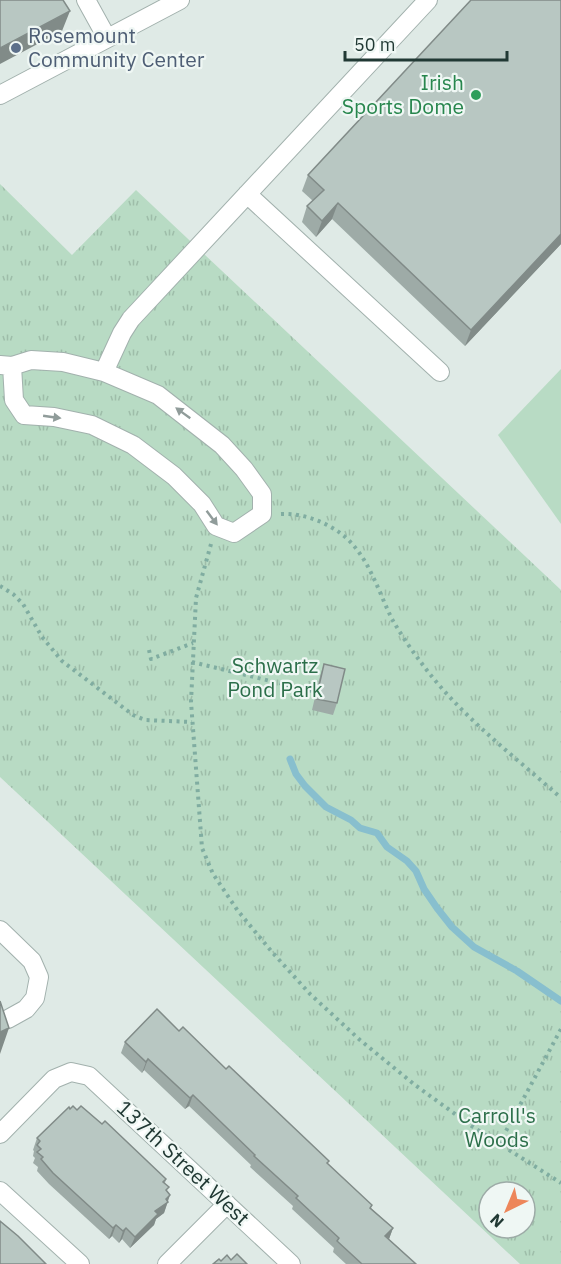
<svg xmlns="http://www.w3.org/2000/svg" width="561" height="1264" viewBox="0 0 561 1264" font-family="'IBM Plex Sans',sans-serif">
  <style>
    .grass { fill: url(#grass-tufts); fill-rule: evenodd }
    .pitch { fill: #b8dbc4 }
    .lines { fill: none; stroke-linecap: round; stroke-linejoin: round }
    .stream { stroke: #88bfce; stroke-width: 7 }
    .minor-casing { stroke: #a2b1ad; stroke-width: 20 }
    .path { stroke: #80ada1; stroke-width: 4; stroke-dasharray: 3 4.5; stroke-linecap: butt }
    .minor { stroke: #fff; stroke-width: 18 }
    .wall { fill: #9eaba7 }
    .shaded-wall { fill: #818b88 }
    .building { fill: #b8c7c2; stroke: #818b88; stroke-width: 1.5 }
    .oneway { fill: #909c9a }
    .service-dot { fill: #5c6f8a; stroke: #eff7f4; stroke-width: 2 }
    .leisure-dot { fill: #2e9e5b; stroke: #eff7f4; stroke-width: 2 }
    .labels { text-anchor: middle; stroke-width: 4.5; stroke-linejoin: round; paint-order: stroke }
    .service-label { font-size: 21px; fill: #4e5e75; stroke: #eff7f4; text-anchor: start }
    .leisure-label { font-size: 21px; fill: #27864d; stroke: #eff7f4; text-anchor: end }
    .park-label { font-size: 21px; fill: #2c6f4a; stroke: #eff7f4 }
    .street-label { font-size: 21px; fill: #213934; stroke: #eff7f4 }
  </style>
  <defs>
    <pattern id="grass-tufts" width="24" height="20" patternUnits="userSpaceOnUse" patternTransform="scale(1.5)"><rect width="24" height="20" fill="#b8dbc4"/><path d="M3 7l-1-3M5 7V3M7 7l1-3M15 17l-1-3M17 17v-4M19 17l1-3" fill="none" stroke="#9ebda9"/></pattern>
  </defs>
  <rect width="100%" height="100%" fill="#dfeae6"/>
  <path class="grass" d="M0 184 72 255 136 190 561 590V1264H520L0 777ZM489 1192H525V1228H489Z"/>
  <path class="pitch" d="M561 369V524L498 435Z"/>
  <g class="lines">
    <path class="stream" d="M290 759 296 774 305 786 326 807 351 820 360 828 377 833 387 847 407 861 416 871 424 889 437 908 452 927 474 947 517 971 561 1001"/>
    <defs>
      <path id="minor" d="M86 0 107 38
        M0 95 180 0
        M247 194 440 372
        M0 365 12 366 31 360 63 362 104 372 158 395 222 445 244 469 262 494V514L234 533 216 526 202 504 174 476 133 445 92 425 54 417 24 415 14 400 12 366
        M104 372 122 333 131 319 428 0
        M0 930 32 961 39 977 35 998 26 1009 8 1019
        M0 1134 54 1079 71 1072 89 1076 291 1264
        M0 1191 80 1264
        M167 1264 227 1204"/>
    </defs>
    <use href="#minor" class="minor-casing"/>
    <path class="path" d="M281 514C303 513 327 522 344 536 369 557 378 591 392 619 400 633 410 648 420 661 459 715 512 754 561 798
      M211 544 196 598 191 702 202 848 213 874 238 911 272 952 310 994 360 1040 415 1085 473 1127 561 1183
      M0 586 13 594 23 604 42 637 62 661 133 715 145 720 192 722
      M149 650 151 659 193 643
      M192 662 316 692
      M499 1144 561 1029"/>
    <use href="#minor" class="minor"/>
  </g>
  <path class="wall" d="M308 175 561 244 465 346 332 219 316 237 302 222 307 206 313 201 302 191Z
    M324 664 337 703 333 715 312 710 320 676Z
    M179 1031 328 1164 371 1208 393 1228 389 1239 416 1264H346L333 1252 334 1248 292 1209 293 1206 250 1167 251 1165 189 1106 185 1109 144 1070 142 1073 121 1053 125 1042Z
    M37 1138 166 1179 165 1183 167 1192 168 1201 164 1213 156 1219 154 1225 130 1248 122 1239 119 1243 112 1236 109 1239 49 1184 37 1171 38 1167 33 1163 35 1158 33 1156 34 1151 33 1150Z"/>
  <path class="shaded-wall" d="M70 11 62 31 0 64V48Z
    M338 203 332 219 316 237 322 221Z
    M561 234V244L465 346 471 330Z
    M9 1028 0 1054V1032Z
    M148 1059 144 1070 142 1073 146 1062Z
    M193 1095 189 1106 185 1109 190 1098Z
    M170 1195 164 1213 156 1219 154 1225 130 1248 135 1237 155 1211Z
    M116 1225 112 1236 109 1239 113 1228Z
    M126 1228 122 1239 119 1243 123 1231Z
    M393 1228 389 1239 385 1236Z"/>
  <path class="building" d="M0 0H63L70 11 0 48Z
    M471 0H561V234L471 330 338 203 322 221 307 206 324 190 308 175Z
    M324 664 345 669 337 703 316 699Z
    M0 1001 9 1028 0 1032Z
    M157 1009 179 1031 183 1027 226 1069 229 1066 329 1161 327 1163 372 1205 370 1208 393 1228 385 1236 416 1264H362L337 1241 339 1238 296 1198 298 1196 254 1156 255 1155 193 1095 190 1098 148 1059 146 1062 125 1042Z
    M73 1106 77 1110 81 1106 102 1124 105 1121 166 1179 163 1182 169 1187 166 1190 170 1195 166 1199 168 1202 155 1211 158 1214 135 1237 126 1228 123 1231 116 1225 113 1228 53 1173 41 1159 43 1157 37 1152 41 1149 37 1145 40 1141 37 1138 69 1107 70 1109Z
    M0 1221 18 1236 46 1264H0Z
    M237 1254 247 1264H213L219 1259 221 1261 227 1255 231 1260Z"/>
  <defs><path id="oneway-solid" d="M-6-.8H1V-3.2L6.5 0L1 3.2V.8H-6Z" transform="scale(1.5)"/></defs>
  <g class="oneway">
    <use href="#oneway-solid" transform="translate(183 413) rotate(-144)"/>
    <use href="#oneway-solid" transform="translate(52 417) rotate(8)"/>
    <use href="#oneway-solid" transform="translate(212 518) rotate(53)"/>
  </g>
  <circle class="service-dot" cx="16" cy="48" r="6"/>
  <circle class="leisure-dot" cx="476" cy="95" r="6"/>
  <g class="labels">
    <g class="service-label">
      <text x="28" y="43">Rosemount<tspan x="28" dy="24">Community Center</tspan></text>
    </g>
    <g class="leisure-label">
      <text x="464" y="90">Irish<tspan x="464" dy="24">Sports Dome</tspan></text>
    </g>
    <g class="park-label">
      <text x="275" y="673">Schwartz<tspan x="275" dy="24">Pond Park</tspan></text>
      <text x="497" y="1123">Carroll's<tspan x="497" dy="24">Woods</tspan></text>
    </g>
    <g class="street-label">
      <text transform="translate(183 1163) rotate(43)" y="7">137th Street West</text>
    </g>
  </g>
  <g transform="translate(507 1210) rotate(223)"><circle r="28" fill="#eff7f4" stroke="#9daba7" stroke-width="1.5"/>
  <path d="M0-4.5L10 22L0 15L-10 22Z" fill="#ed865a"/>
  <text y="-9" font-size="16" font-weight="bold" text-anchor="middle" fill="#213934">N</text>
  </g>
  <path d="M345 51v9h162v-9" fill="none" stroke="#213934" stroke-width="3"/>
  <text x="354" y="51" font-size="18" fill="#213934" stroke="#eff7f4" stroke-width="4.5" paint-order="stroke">50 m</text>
</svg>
